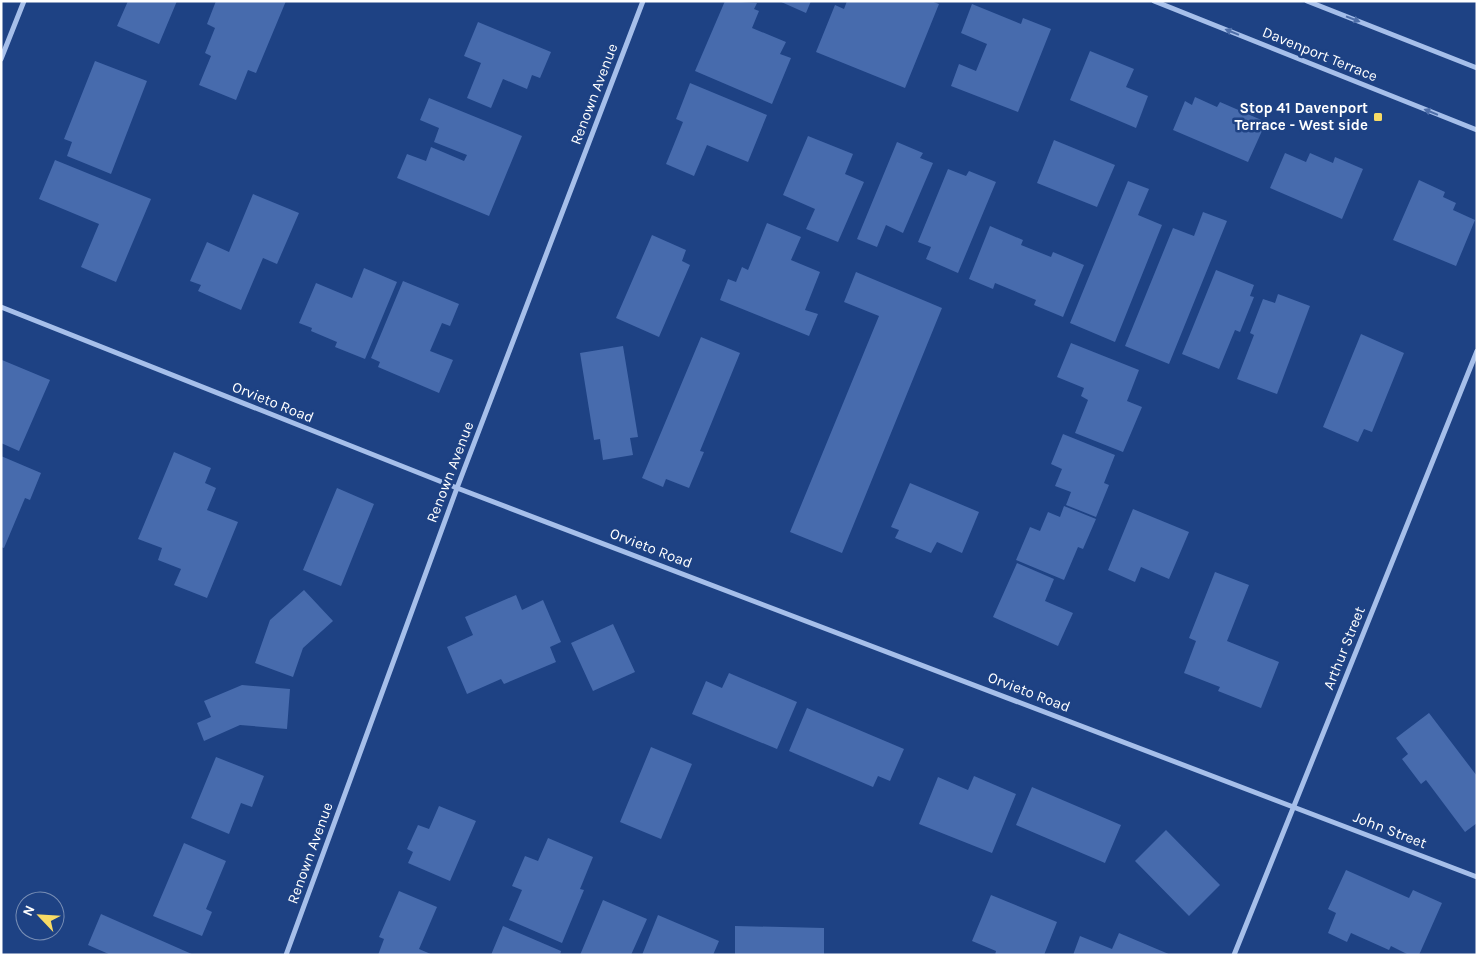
<svg xmlns="http://www.w3.org/2000/svg" width="1478" height="956" viewBox="0 0 1478 956" font-family="Karla,sans-serif">
  <style>
    .building { fill: #476bad }
    .lines { fill: none; stroke-linecap: round; stroke-linejoin: round }
    .minor { stroke: #a6bfea; stroke-width: 5 }
    .oneway { fill: #4e6ea8 }
    .poi-dot { fill: #f8db65; stroke: #1e4284; stroke-width: 2 }
    .labels { text-anchor: middle; stroke-width: 5; stroke-linejoin: round; paint-order: stroke }
    .street-label { font-size: 15px; fill: #fff; stroke: #1e4284 }
    .poi-label { font-size: 15px; font-weight: bold; fill: #fff; stroke: #1e4284; text-anchor: end }
  </style>
  <rect width="100%" height="100%" fill="#1e4284"/>
  <path class="building" d="M128 1H177L159 44 117 26Z
    M216 1H286L256 73 248 70 236 100 199 85 211 56 205 53 215 28 207 24Z
    M725 1 757 3 754 9 759 11 752 28 786 42 780 54 791 58 772 104 695 71Z
    M779 1H811L806 13Z
    M847 1H931L939 4 905 88 816 52 835 5 844 9Z
    M972 4 1021 24 1023 18 1051 29 1018 112 951 86 959 64 976 71 987 44 961 33Z
    M478 22 551 52 540 78 532 75 527 89 503 79 491 108 467 98 481 63 464 56Z
    M1090 51 1134 69 1126 87 1148 96 1136 128 1070 100Z
    M95 61 147 81 111 174 67 156 72 142 64 139Z
    M690 83 767 115 748 162 707 145 694 176 666 164 683 122 676 119Z
    M1195 97 1217 107 1220 102 1266 122 1248 162 1173 130 1185 101 1192 105Z
    M429 98 522 136 489 216 397 178 407 154 426 161 431 147 464 161 467 155 434 142 439 128 420 120Z
    M808 136 853 154 845 174 864 182 838 242 806 229 815 209 783 195Z
    M1054 140 1115 165 1097 207 1037 183Z
    M897 142 923 153 920 158 933 163 903 233 886 225 877 247 857 239Z
    M1285 153 1306 162 1310 153 1333 163 1335 157 1363 169 1342 219 1270 188Z
    M55 160 151 199 116 282 81 267 99 224 39 199Z
    M948 169 966 176 969 171 996 182 958 273 926 259 931 247 918 242Z
    M1419 180 1445 192 1443 197 1456 203 1453 210 1475 220 1456 266 1393 240Z
    M1128 181 1149 189 1138 215 1162 225 1115 342 1070 323Z
    M253 194 299 213 277 264 263 258 241 310 198 291 201 285 190 281 207 242 229 252Z
    M1203 212 1227 221 1169 364 1125 346 1173 228 1194 236Z
    M767 223 801 237 791 260 820 272 805 310 818 314 809 336 720 300 728 279 736 282 742 267 748 270Z
    M990 226 1023 240 1021 245 1051 257 1053 252 1084 265 1063 317 1034 305 1036 300 995 283 993 289 969 279Z
    M652 235 686 250 682 261 690 265 659 337 616 318Z
    M364 268 397 282 365 359 335 347 337 342 311 331 312 328 299 323 316 283 352 298Z
    M1216 270 1254 285 1250 296 1254 297 1240 332 1235 330 1219 369 1182 354Z
    M856 272 942 308 842 553 790 532 879 316 844 302Z
    M403 281 459 304 450 326 442 323 430 351 453 360 439 393 378 367 380 362 371 358Z
    M1278 294 1310 306 1277 394 1237 379 1254 335 1250 333 1263 299 1275 303Z
    M1361 334 1404 353 1372 432 1364 429 1358 442 1323 427Z
    M701 337 740 353 700 451 704 452 689 488 666 479 663 487 642 478Z
    M1071 343 1139 370 1127 401 1142 407 1123 452 1075 433 1088 400 1081 396 1084 388 1057 377Z
    M623 346 638 437 630 438 633 455 603 460 600 439 594 440 580 353Z
    M2 360 50 380 19 451 1 443Z
    M1063 434 1115 455 1104 483 1109 485 1096 517 1066 505 1071 492 1055 486 1062 469 1051 464Z
    M174 452 211 468 205 483 216 488 207 510 238 522 207 598 174 585 181 569 158 560 162 548 138 539Z
    M1 456 41 473 30 500 25 498 4 548 1 547Z
    M910 483 979 512 962 553 937 542 931 553 895 538 899 530 891 527Z
    M337 488 374 504 341 586 303 570Z
    M1064 506 1096 519 1083 549 1078 547 1064 580 1016 560 1030 527 1040 531 1048 512 1060 517Z
    M1133 509 1189 532 1169 579 1141 567 1135 582 1108 570Z
    M1017 563 1054 579 1045 601 1073 613 1058 646 993 617Z
    M1215 572 1249 585 1227 641 1279 662 1261 708 1218 691 1220 687 1184 673 1196 641 1189 638Z
    M304 590 333 621 303 648 293 677 255 663 270 620Z
    M516 595 522 610 543 600 561 642 550 647 556 662 504 684 501 679 467 694 447 647 473 635 465 617Z
    M613 624 635 672 593 691 571 643Z
    M729 673 797 702 777 749 692 714 706 681 722 688Z
    M242 685 290 689 287 729 240 725 204 741 197 723 211 717 204 701Z
    M807 708 904 749 890 781 878 776 873 787 789 751Z
    M1429 713 1477 776V823L1465 832 1426 780 1421 784 1402 759 1408 754 1396 738Z
    M651 747 692 764 661 839 620 822Z
    M216 757 264 776 252 807 241 803 229 834 191 818Z
    M974 776 1016 794 992 853 919 824 938 777 968 790Z
    M1032 787 1121 825 1105 863 1016 825Z
    M439 806 476 821 450 881 408 863 413 852 407 849 418 825 429 829Z
    M1166 830 1220 885 1189 916 1135 861Z
    M548 838 593 857 580 889 584 890 562 943 509 920 522 890 512 886 525 856 538 861Z
    M184 843 226 861 206 909 212 912 202 936 153 916Z
    M1346 870 1409 898 1413 890 1442 903 1419 955H1409L1391 946 1389 950 1351 933 1347 942 1328 933 1336 913 1328 909Z
    M399 891 437 907 419 949 433 955H378L384 939 379 937Z
    M991 895 1057 922 1044 955H995L996 951 972 941Z
    M603 900 647 919 631 955H580Z
    M101 914 194 955H111L88 945Z
    M658 915 719 941 713 955H642Z
    M503 926 561 951 560 955H491Z
    M735 926 824 928V955H735Z
    M1119 933 1171 955H1073L1080 936 1112 949Z"/>
  <g class="lines">
    <path class="minor" d="M1154 1 1477 130
      M1307 1 1477 68
      M1 59 24 1
      M1 307 457 488 1477 877
      M286 955 457 488 643 1
      M1234 955 1477 351"/>
  </g>
  <defs><path id="oneway-solid" d="M-6-.8H1V-3.2L6.5 0L1 3.2V.8H-6Z" transform="scale(1.25)"/></defs>
  <g class="oneway">
    <use href="#oneway-solid" transform="translate(1353 19) rotate(21)"/>
    <use href="#oneway-solid" transform="translate(1232 32) rotate(-158)"/>
    <use href="#oneway-solid" transform="translate(1431 112) rotate(-158)"/>
  </g>
  <rect class="poi-dot" x="1373" y="112" width="10" height="10" rx="2.5"/>
  <g class="labels">
    <g class="street-label">
      <text transform="translate(1320 54) rotate(22)" y="5">Davenport Terrace</text>
      <text transform="translate(594 94) rotate(-69)" y="5">Renown Avenue</text>
      <text transform="translate(273 402) rotate(22)" y="5">Orvieto Road</text>
      <text transform="translate(450 472) rotate(-69)" y="5">Renown Avenue</text>
      <text transform="translate(651 548) rotate(21)" y="5">Orvieto Road</text>
      <text transform="translate(1344 648) rotate(-68)" y="5">Arthur Street</text>
      <text transform="translate(1029 692) rotate(21)" y="5">Orvieto Road</text>
      <text transform="translate(1390 830) rotate(21)" y="5">John Street</text>
      <text transform="translate(310 853) rotate(-70)" y="5">Renown Avenue</text>
    </g>
    <g class="poi-label">
      <text x="1368" y="113">Stop 41 Davenport<tspan x="1368" dy="17">Terrace - West side</tspan></text>
    </g>
  </g>
  <rect width="1478" height="956" fill="none" stroke="#ffffff" stroke-width="5"/>
  <g transform="translate(40 916) rotate(295)"><circle r="24" fill="#1e4284" stroke="#788eb5"/>
  <path d="M0-4L9 19L0 12L-9 19Z" fill="#f8db65"/>
  <text y="-8" font-size="14" font-weight="bold" text-anchor="middle" fill="#ffffff">N</text>
  </g>
</svg>
